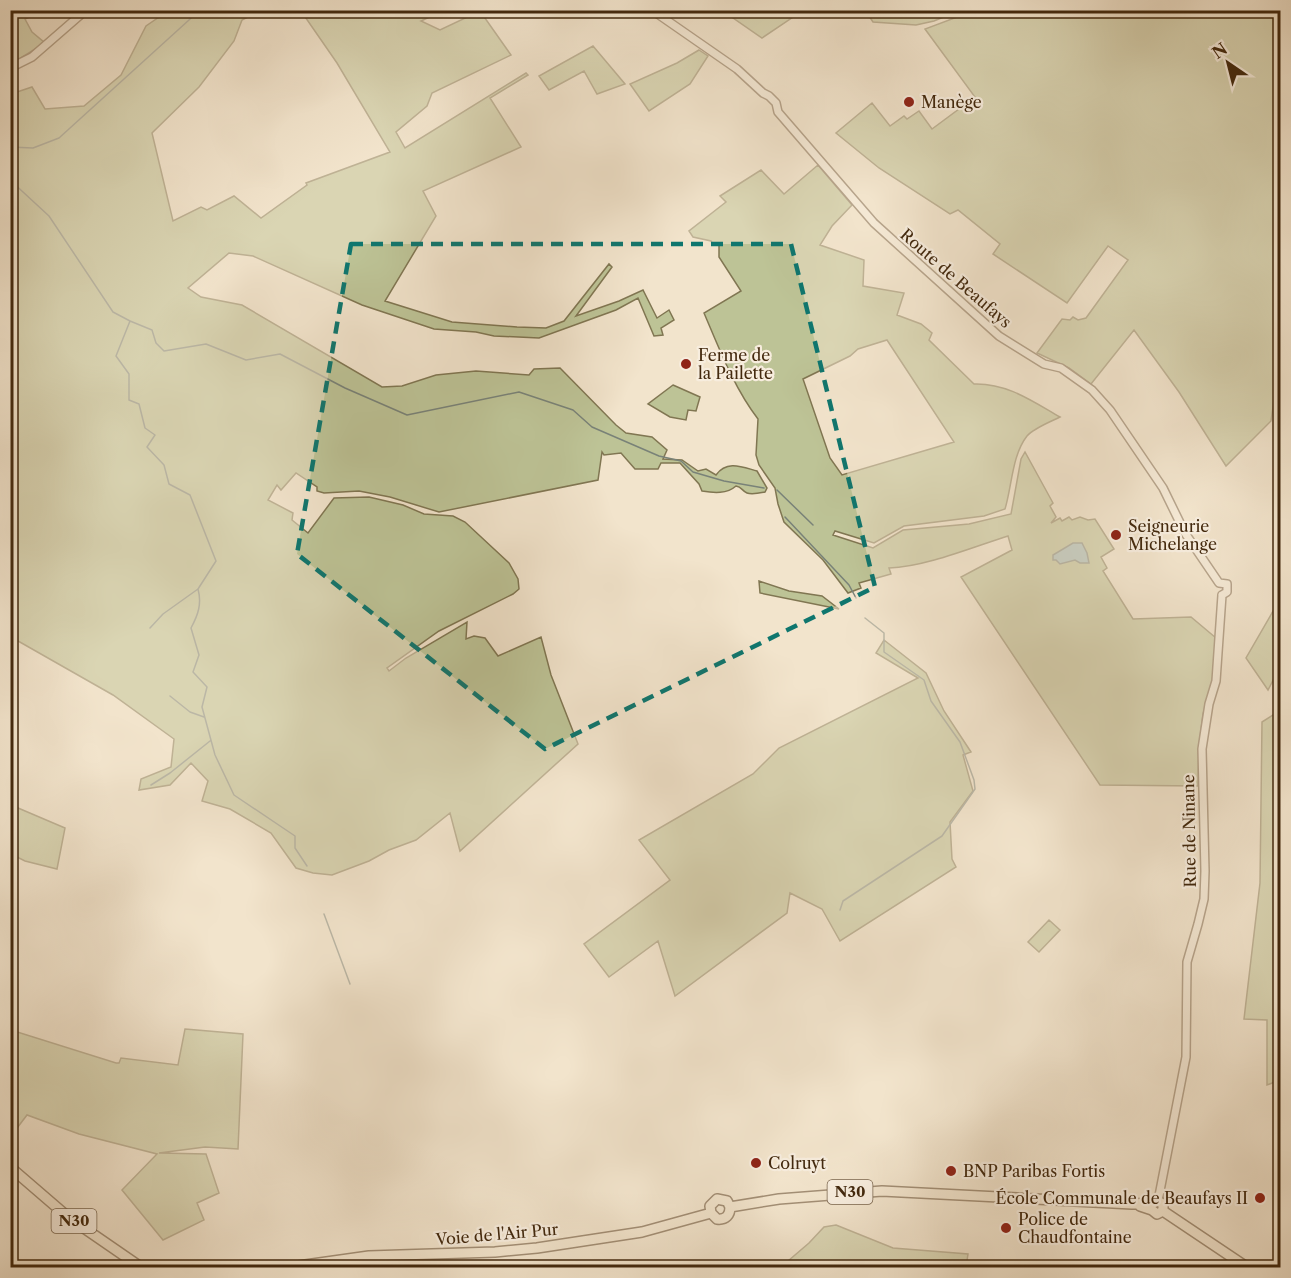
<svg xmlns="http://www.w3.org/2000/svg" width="1291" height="1278" viewBox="0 0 1291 1278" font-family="'Libre Caslon Text',serif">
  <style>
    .green { fill: #bdc396; stroke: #807652; stroke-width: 1.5; fill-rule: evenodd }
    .water { fill: #9dbdbf; stroke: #798278; stroke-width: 1.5 }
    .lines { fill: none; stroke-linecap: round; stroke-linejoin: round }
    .stream { stroke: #798278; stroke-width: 1.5 }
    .tertiary-casing { stroke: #6f583e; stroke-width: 10 }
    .primary-casing { stroke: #43290e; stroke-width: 12 }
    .tertiary { stroke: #f7edde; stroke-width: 7 }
    .primary { stroke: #f2e4cc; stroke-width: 9 }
    .marked { fill: none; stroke: #0f766e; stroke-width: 4.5; stroke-dasharray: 12 8; stroke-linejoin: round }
    .poi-dot { fill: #8f2418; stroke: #f7edde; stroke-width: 2 }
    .labels { text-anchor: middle; stroke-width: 4.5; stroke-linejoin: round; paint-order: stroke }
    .shield { fill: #f7edde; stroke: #79644c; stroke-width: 1.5 }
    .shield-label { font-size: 15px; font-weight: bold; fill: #43290e }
    .poi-label { font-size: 16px; fill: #43290e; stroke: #f7edde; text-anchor: start }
    .street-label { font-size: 16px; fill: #43290e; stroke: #f7edde }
  </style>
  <rect width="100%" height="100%" fill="#f2e4cc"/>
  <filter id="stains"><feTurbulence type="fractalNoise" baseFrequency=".00333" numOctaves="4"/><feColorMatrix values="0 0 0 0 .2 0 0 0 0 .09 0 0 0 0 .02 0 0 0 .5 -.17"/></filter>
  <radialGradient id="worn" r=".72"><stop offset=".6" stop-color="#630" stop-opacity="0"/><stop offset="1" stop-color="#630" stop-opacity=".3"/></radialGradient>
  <path class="green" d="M10 11H42L25 19 32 32 45 43 11 64Z
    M168 11H260L242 20 234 41 199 87 152 133 173 221 201 207 207 210 234 196 261 218 307 185 306 183 390 152 337 63 301 11H432L434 15 421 21 440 30 480 11 511 55 432 93 427 106 396 132 405 148 526 73 528 75 490 98 521 147 423 191 436 216 385 301 452 322 517 327 546 328 564 321 609 264 612 267 576 316 619 301 643 290 657 318 669 310 674 320 661 328 663 335 654 336 638 298 616 310 539 338 494 336 476 332 434 329 362 305 253 256 229 253 188 288 201 297 242 305 382 387 402 386 436 375 476 371 529 375 534 369 560 368 616 425 626 433 652 437 667 450 663 459 682 460 698 471 706 469 716 475C727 460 742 467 757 471L767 488 765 492C760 493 752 495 747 493 742 491 742 487 736 486 727 494 714 493 702 491L699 484 680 463H661L658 469H635L621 453 604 455 602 452 598 480 439 512 390 497 359 491 324 493 317 491V487L296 473 281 490 277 485 268 500 293 513 292 520 308 533 334 498 369 497 403 505 424 514 453 516 465 522 509 563 518 579 519 589 513 594 439 631 387 668 389 671 406 658 467 622 466 639 474 636 485 638 498 656 541 637 551 675 578 744 460 851 450 813 416 840 389 850 369 861 332 875 313 873 296 868 271 833 230 809 202 801 208 781 191 763 170 785 139 790 141 779 171 767 174 739 113 695 11 637V94L32 87 45 109 84 106 121 75 146 26Z
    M723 11H802L762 38Z
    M874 11V10L958 11 934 21 916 25 873 22 869 16Z
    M973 11H1280V316L1275 393 1271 421 1226 466 1179 392 1134 330 1091 384 1069 368 1037 353 1062 319 1070 320 1073 317 1078 320 1086 318 1128 260 1108 246 1067 303 993 254 1000 244 958 210 950 214 879 168 836 133 872 103 890 126 904 116 907 119 919 111 932 129 975 97 925 29Z
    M593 46 625 84 597 94 584 71 549 90 539 76Z
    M699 50 708 56 690 84 649 111 630 84 677 63Z
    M818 165 852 205 832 226 820 245 864 260 863 286 904 293 897 315 921 324 932 333 929 340 974 384C1007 383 1032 401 1060 417 1050 422 1034 428 1027 436 1012 455 1012 486 1005 509L984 516 904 526 874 543 835 531 833 535 873 548 903 530 969 524 1011 514 1021 459 1025 452 1053 503 1050 506 1056 517 1051 523 1060 518 1062 521 1069 517 1072 520 1080 517 1088 520 1095 519 1114 549 1101 557 1107 568 1103 571 1133 619 1191 617 1216 638 1212 684 1203 714 1199 746 1198 786 1100 785 961 577 1012 550 1008 536C973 547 925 567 889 568L891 574 859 583 861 588 848 593 823 560 784 522 778 504 775 488 759 465 756 455 758 419C734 388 719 348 704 313L741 291 719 257V244H713L711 241 693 237 689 231 726 202 720 196 761 170 784 194ZM887 340 954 442 842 475 830 458 803 379 850 356 858 349Z
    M673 385 700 397 696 411 688 410 686 420 670 417 648 404Z
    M759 581 789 591 822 596 839 609 760 593Z
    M1280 599V667L1268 690 1246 658Z
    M884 640 926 673 944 711 971 752 963 755 973 791 950 822 952 859 956 867 840 941 822 909 790 893 787 913 675 996 658 941 609 977 584 944 670 880 639 840 753 774 779 748 918 678 876 653Z
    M1276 713 1280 718V1080L1267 1085V1020L1244 1019 1260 883 1262 722Z
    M11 805 65 828 57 869 25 861 11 854Z
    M1049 920 1060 930 1039 952 1028 942Z
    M185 1029 243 1034 238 1149 205 1147 159 1153 206 1154 219 1193 197 1203 204 1220 163 1240 122 1190 157 1154 79 1134 27 1115 11 1136V1030L116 1063H119L121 1058 178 1065Z
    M836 1225 893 1248 968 1254 966 1267H781L809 1243 824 1227Z"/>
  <path class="water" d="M1073 543H1082L1087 553 1089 563H1080L1075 560 1060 564 1056 560H1053V555Z"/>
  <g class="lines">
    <path class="stream" d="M10 147 33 148 59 138 200 10
      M10 180 49 216 113 312 130 321 116 356 129 374V400L139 404 145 428 155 435 147 447 164 465 169 484 190 495 216 561 198 589C202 604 198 615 191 628L199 655 193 672 207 687 202 707 215 755 234 795 295 836V848L307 866
      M130 321 152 330 156 343 164 351 206 344 246 360 280 354 345 388 407 415 519 392 573 410 592 427 659 456 681 461 693 472 724 481 764 488
      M777 490 813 525
      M785 517 849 585 856 598
      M150 628 163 614 198 589
      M170 696 190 712 204 717
      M151 785 170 773 210 741
      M840 910 843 901 942 836 975 789 974 780 960 742 931 701 924 680 884 652V633L865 618
      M324 914 350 984"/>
    <defs>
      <path id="tertiary" d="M652 10 737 69 763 93 769 96 776 103 778 112 874 223 999 336 1044 364 1061 368 1092 390 1110 410 1163 488 1185 533 1219 583 1227 584V592L1222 595
        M10 68 32 57 86 10
        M1158 1201 1186 1057 1187 962 1198 924 1204 899 1205 871 1202 749 1209 704 1216 681 1222 595"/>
      <path id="primary" d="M10 1167 68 1217 142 1268
        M1140 1206 1152 1210 1157 1214 1163 1211
        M730 1207 779 1199 882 1191 1132 1204 1153 1203 1158 1201 1163 1204V1211L1248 1268
        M711 1213 710 1206 717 1199 727 1201 730 1207
        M711 1213 717 1219C726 1220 730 1215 730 1207
        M284 1268 369 1256 495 1252 537 1248 642 1232 711 1213"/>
    </defs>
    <use href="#tertiary" class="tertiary-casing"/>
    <use href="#primary" class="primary-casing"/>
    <use href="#tertiary" class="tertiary"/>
    <use href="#primary" class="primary"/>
  </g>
  <path d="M0 0H1291V1278H0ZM351 244H791L875 587 545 749 297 554Z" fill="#f2e4cc" fill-opacity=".55" fill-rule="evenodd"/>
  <path class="marked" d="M351 244H791L875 587 545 749 297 554Z"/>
  <g class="poi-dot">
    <circle cx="909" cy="102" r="6"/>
    <circle cx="686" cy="364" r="6"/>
    <circle cx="1116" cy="535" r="6"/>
    <circle cx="756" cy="1163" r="6"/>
    <circle cx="951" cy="1171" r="6"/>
    <circle cx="1260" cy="1198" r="6"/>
    <circle cx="1006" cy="1228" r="6"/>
  </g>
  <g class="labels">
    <g class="shield">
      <rect x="827.5" y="1180" width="45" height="24" rx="4.5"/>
      <rect x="51.5" y="1209" width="45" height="24" rx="4.5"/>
    </g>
    <g class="shield-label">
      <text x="850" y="1197">N30</text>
      <text x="74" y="1226">N30</text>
    </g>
    <g class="poi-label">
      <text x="921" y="108">Manège</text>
      <text x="698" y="361">Ferme de<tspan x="698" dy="18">la Pailette</tspan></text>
      <text x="1128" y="532">Seigneurie<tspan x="1128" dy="18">Michelange</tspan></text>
      <text x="768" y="1169">Colruyt</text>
      <text x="963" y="1177">BNP Paribas Fortis</text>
      <text x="1248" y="1204" text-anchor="end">École Communale de Beaufays II</text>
      <text x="1018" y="1225">Police de<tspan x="1018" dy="18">Chaudfontaine</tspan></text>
    </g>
    <g class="street-label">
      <text transform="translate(956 278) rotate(41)" y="6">Route de Beaufays</text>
      <text transform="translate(1189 831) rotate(-91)" y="6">Rue de Ninane</text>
      <text transform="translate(497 1234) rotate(-5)" y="6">Voie de l'Air Pur</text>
    </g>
  </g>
  <rect width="1291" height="1278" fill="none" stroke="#f2e4cc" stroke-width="36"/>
  <rect x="12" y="12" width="1267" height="1254" fill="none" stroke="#43290e" stroke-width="3"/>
  <rect x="18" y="18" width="1255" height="1242" fill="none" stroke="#43290e" stroke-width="1.5"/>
  <g transform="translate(1228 63) rotate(325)" stroke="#f7edde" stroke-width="4.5" paint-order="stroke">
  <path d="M0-4.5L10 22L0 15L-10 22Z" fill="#43290e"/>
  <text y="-9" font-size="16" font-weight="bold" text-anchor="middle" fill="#43290e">N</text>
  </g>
  <rect width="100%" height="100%" filter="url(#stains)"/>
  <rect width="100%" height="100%" fill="url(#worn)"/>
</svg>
